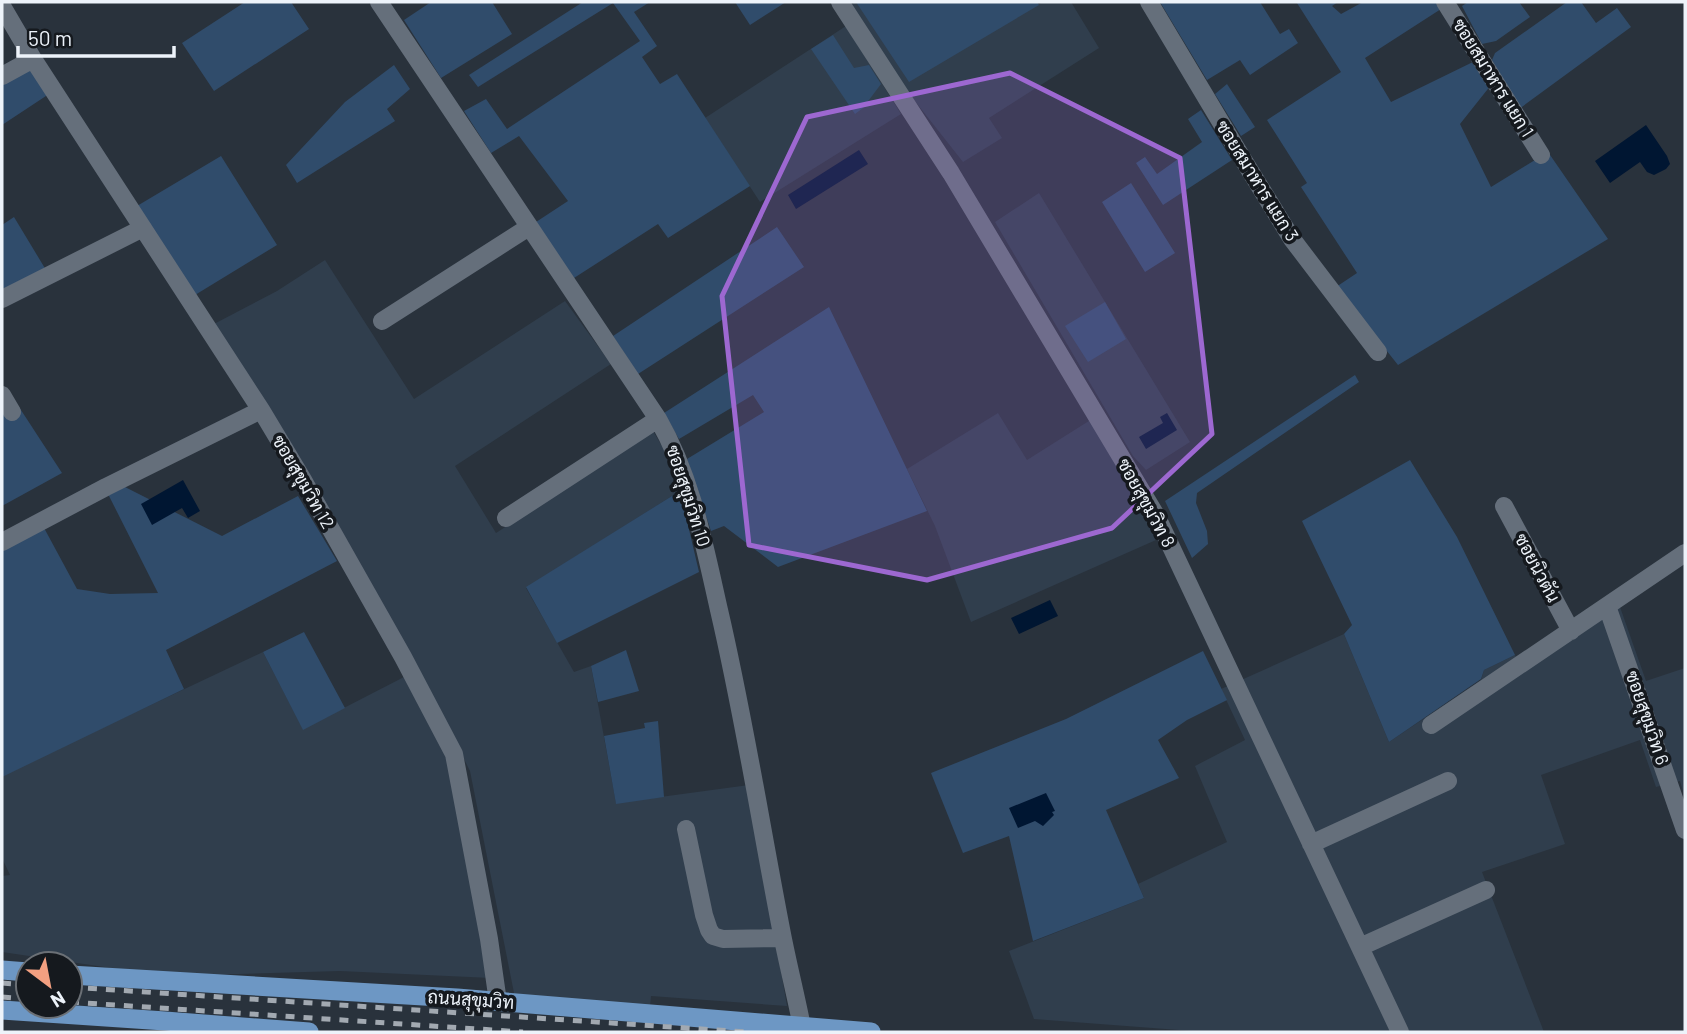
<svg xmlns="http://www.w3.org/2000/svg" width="1687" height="1034" viewBox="0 0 1687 1034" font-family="Barlow,Sarabun,sans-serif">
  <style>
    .built { fill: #303e4d }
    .green { fill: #304c6b }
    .water { fill: #001632 }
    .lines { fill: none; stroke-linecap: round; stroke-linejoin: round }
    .minor { stroke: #656f7b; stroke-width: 18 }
    .primary { stroke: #6d97c4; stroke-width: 19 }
    .rail { stroke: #a2a9b1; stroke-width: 5; stroke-dasharray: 9 9; stroke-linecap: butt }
    .marked { fill: #9d68d1; fill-opacity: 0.2; stroke: #9d68d1; stroke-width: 5; stroke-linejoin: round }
    .labels { text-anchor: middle; stroke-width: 7; stroke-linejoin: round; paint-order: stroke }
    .street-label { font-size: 18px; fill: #edf3fa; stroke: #15191e }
  </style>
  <rect width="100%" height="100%" fill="#29323c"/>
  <path class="built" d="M855 2H1037L1039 4 1043 2H1071L1099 48 989 118 1002 138 963 162 903 86 851 5Z
    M846 26 901 114 760 202 705 118Z
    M1039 193 1190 442 1146 470 1133 456 995 222Z
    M325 260 414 399 565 301 611 364 455 466 496 533 653 431 674 466 680 491 526 588 574 672 591 666 616 803 749 785 787 1006 651 996 650 1006 515 998 470 771 449 729 214 324 277 291Z
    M998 413 1027 460 1092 419 1142 503 1156 540 971 622 935 526 907 469Z
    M1620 607 1646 681 1685 668V798L1680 781 1656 787 1640 740 1541 775 1565 844 1482 872 1544 1032H1205L1034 1019 1009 951 1144 898 1138 884 1227 842 1195 766 1245 740 1221 689 1344 634 1389 742 1481 680 1484 670 1515 655 1518 660Z
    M2 629 68 744 263 652 303 729 404 677 439 742 447 760 491 978 340 971 166 976 2 952V876L10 875 2 858Z"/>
  <path class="green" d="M245 2H291L309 29 214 91 182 43Z
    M431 2H492L512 34 441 78 404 20Z
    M583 2H650L634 12 657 46 642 57 660 84 677 74 750 186 668 238 658 224 574 278 536 222 568 201 519 136 491 153 464 111 486 99 507 129 640 41 613 3 478 87 469 75Z
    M735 2H786L750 25Z
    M856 2H1037L1039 5 909 82Z
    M1160 2H1260L1280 34 1289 29 1298 43 1250 75 1240 60 1207 80Z
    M1300 2H1338L1332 6 1341 14 1363 2H1436L1441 9 1365 58 1391 102 1475 61 1491 85 1460 124 1491 187 1548 152 1608 239 1398 365 1336 287 1357 273 1301 187 1307 183 1267 120 1341 72 1297 3Z
    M1468 2H1519L1530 17 1496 41 1482 44 1462 6Z
    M1567 2H1581L1596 23 1617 8 1631 27 1519 109 1492 60 1495 53Z
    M833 35 854 68 869 65 881 84 863 108 855 114 811 49Z
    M394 65 410 89 387 109 395 121 297 183 286 165 345 102Z
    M25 70 35 72 49 94 2 125V82Z
    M1227 84 1255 127 1241 136 1215 94Z
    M1201 110 1232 160 1163 205 1136 163 1145 157 1157 174 1202 142 1188 119Z
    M221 156 277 245 195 295 137 206Z
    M1131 183 1175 253 1145 272 1102 202Z
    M14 217 46 270 2 293V225Z
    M777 227 804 267 638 374 613 336Z
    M1105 302 1126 339 1088 362 1065 326Z
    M829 307 927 511 778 567 724 526 711 531 687 459 764 412 753 395 679 439 664 413Z
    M1355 375 1359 382 1197 493 1196 503 1207 531 1208 544 1192 558 1165 501Z
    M19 407 62 473 2 506V411Z
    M1410 460 1457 537 1515 655 1484 670 1481 679 1389 742 1344 634 1352 625 1302 521Z
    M121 485 222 536 298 496 337 561 166 650 184 689 2 777V548L43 526 77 589 110 594 158 593 107 492Z
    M680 491 699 572 557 643 526 587Z
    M304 632 345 708 303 730 263 652Z
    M626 650 639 691 598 702 591 666Z
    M1203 651 1227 700 1187 720 1158 740 1179 778 1106 810 1144 898 1033 941 1009 836 963 853 931 773 1066 719Z
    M658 721 664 797 616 804 604 736 645 728 644 723Z"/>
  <path class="water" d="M1646 125 1667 156 1670 164 1666 169 1654 175 1647 172 1640 162 1610 183 1595 161Z
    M859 150 868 164 796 209 788 195Z
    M1167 413 1177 430 1146 449 1139 437 1163 423 1160 417Z
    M183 480 200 511 188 518 182 508 152 525 141 504Z
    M1050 600 1058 616 1019 634 1011 618Z
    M1046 793 1055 811 1052 812 1054 815 1043 826 1035 821 1018 828 1009 808Z"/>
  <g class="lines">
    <path class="minor" d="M379 2 658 419C692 478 704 544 719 610 744 717 761 826 782 934 788 965 796 996 802 1027
      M840 2 951 173 1157 517 1400 1032
      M1149 2 1244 161 1292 239 1378 352
      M1445 2 1541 155
      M2 6 33 59 261 410 303 480 403 657 454 754 489 939 498 1002
      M2 76 33 59
      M2 299 143 228
      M382 321 529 227
      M2 395 12 412
      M1504 506 1571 631
      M506 518 658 419
      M2 542 106 487 261 410
      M1607 606 1685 830
      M1431 725 1685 553
      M686 829 704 915 709 930 713 936 723 939 782 938
      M1311 844 1448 781
      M1360 947 1486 890"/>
    <path class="primary" d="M2 970 28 972
      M70 975 457 998 871 1032
      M2 1010 165 1021 309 1032"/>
    <path class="rail" d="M2 983 28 985
      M70 987 747 1032
      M2 997 28 999
      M70 1002 523 1032"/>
  </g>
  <path class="marked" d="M1010 73 1180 158 1212 434 1112 528 927 580 749 545 722 296 807 117Z"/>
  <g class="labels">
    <g class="street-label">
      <text transform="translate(1493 78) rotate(58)" y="6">ซอยสมาหาร แยก 1</text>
      <text transform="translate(1257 181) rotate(58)" y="6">ซอยสมาหาร แยก 3</text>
      <text transform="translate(303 482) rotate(60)" y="6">ซอยสุขุมวิท 12</text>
      <text transform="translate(688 496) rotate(72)" y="6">ซอยสุขุมวิท 10</text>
      <text transform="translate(1146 503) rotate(61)" y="6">ซอยสุขุมวิท 8</text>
      <text transform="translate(1537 568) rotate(62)" y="6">ซอยนิวตัน</text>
      <text transform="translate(1647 718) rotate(71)" y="6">ซอยสุขุมวิท 6</text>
      <text transform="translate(471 1000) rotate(4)" y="6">ถนนสุขุมวิท</text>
    </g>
  </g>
  <rect width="1687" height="1034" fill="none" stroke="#edf3fa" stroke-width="7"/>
  <g transform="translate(49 985) rotate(148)"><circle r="33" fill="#15191e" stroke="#6b7076" stroke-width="2"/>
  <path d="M0-5L12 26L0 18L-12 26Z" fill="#f3a081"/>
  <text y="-10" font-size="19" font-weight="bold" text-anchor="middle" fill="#edf3fa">N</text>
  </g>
  <path d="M18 46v10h156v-10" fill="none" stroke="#edf3fa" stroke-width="3.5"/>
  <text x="28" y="46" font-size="21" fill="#edf3fa" stroke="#15191e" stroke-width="5" paint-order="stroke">50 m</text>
</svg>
